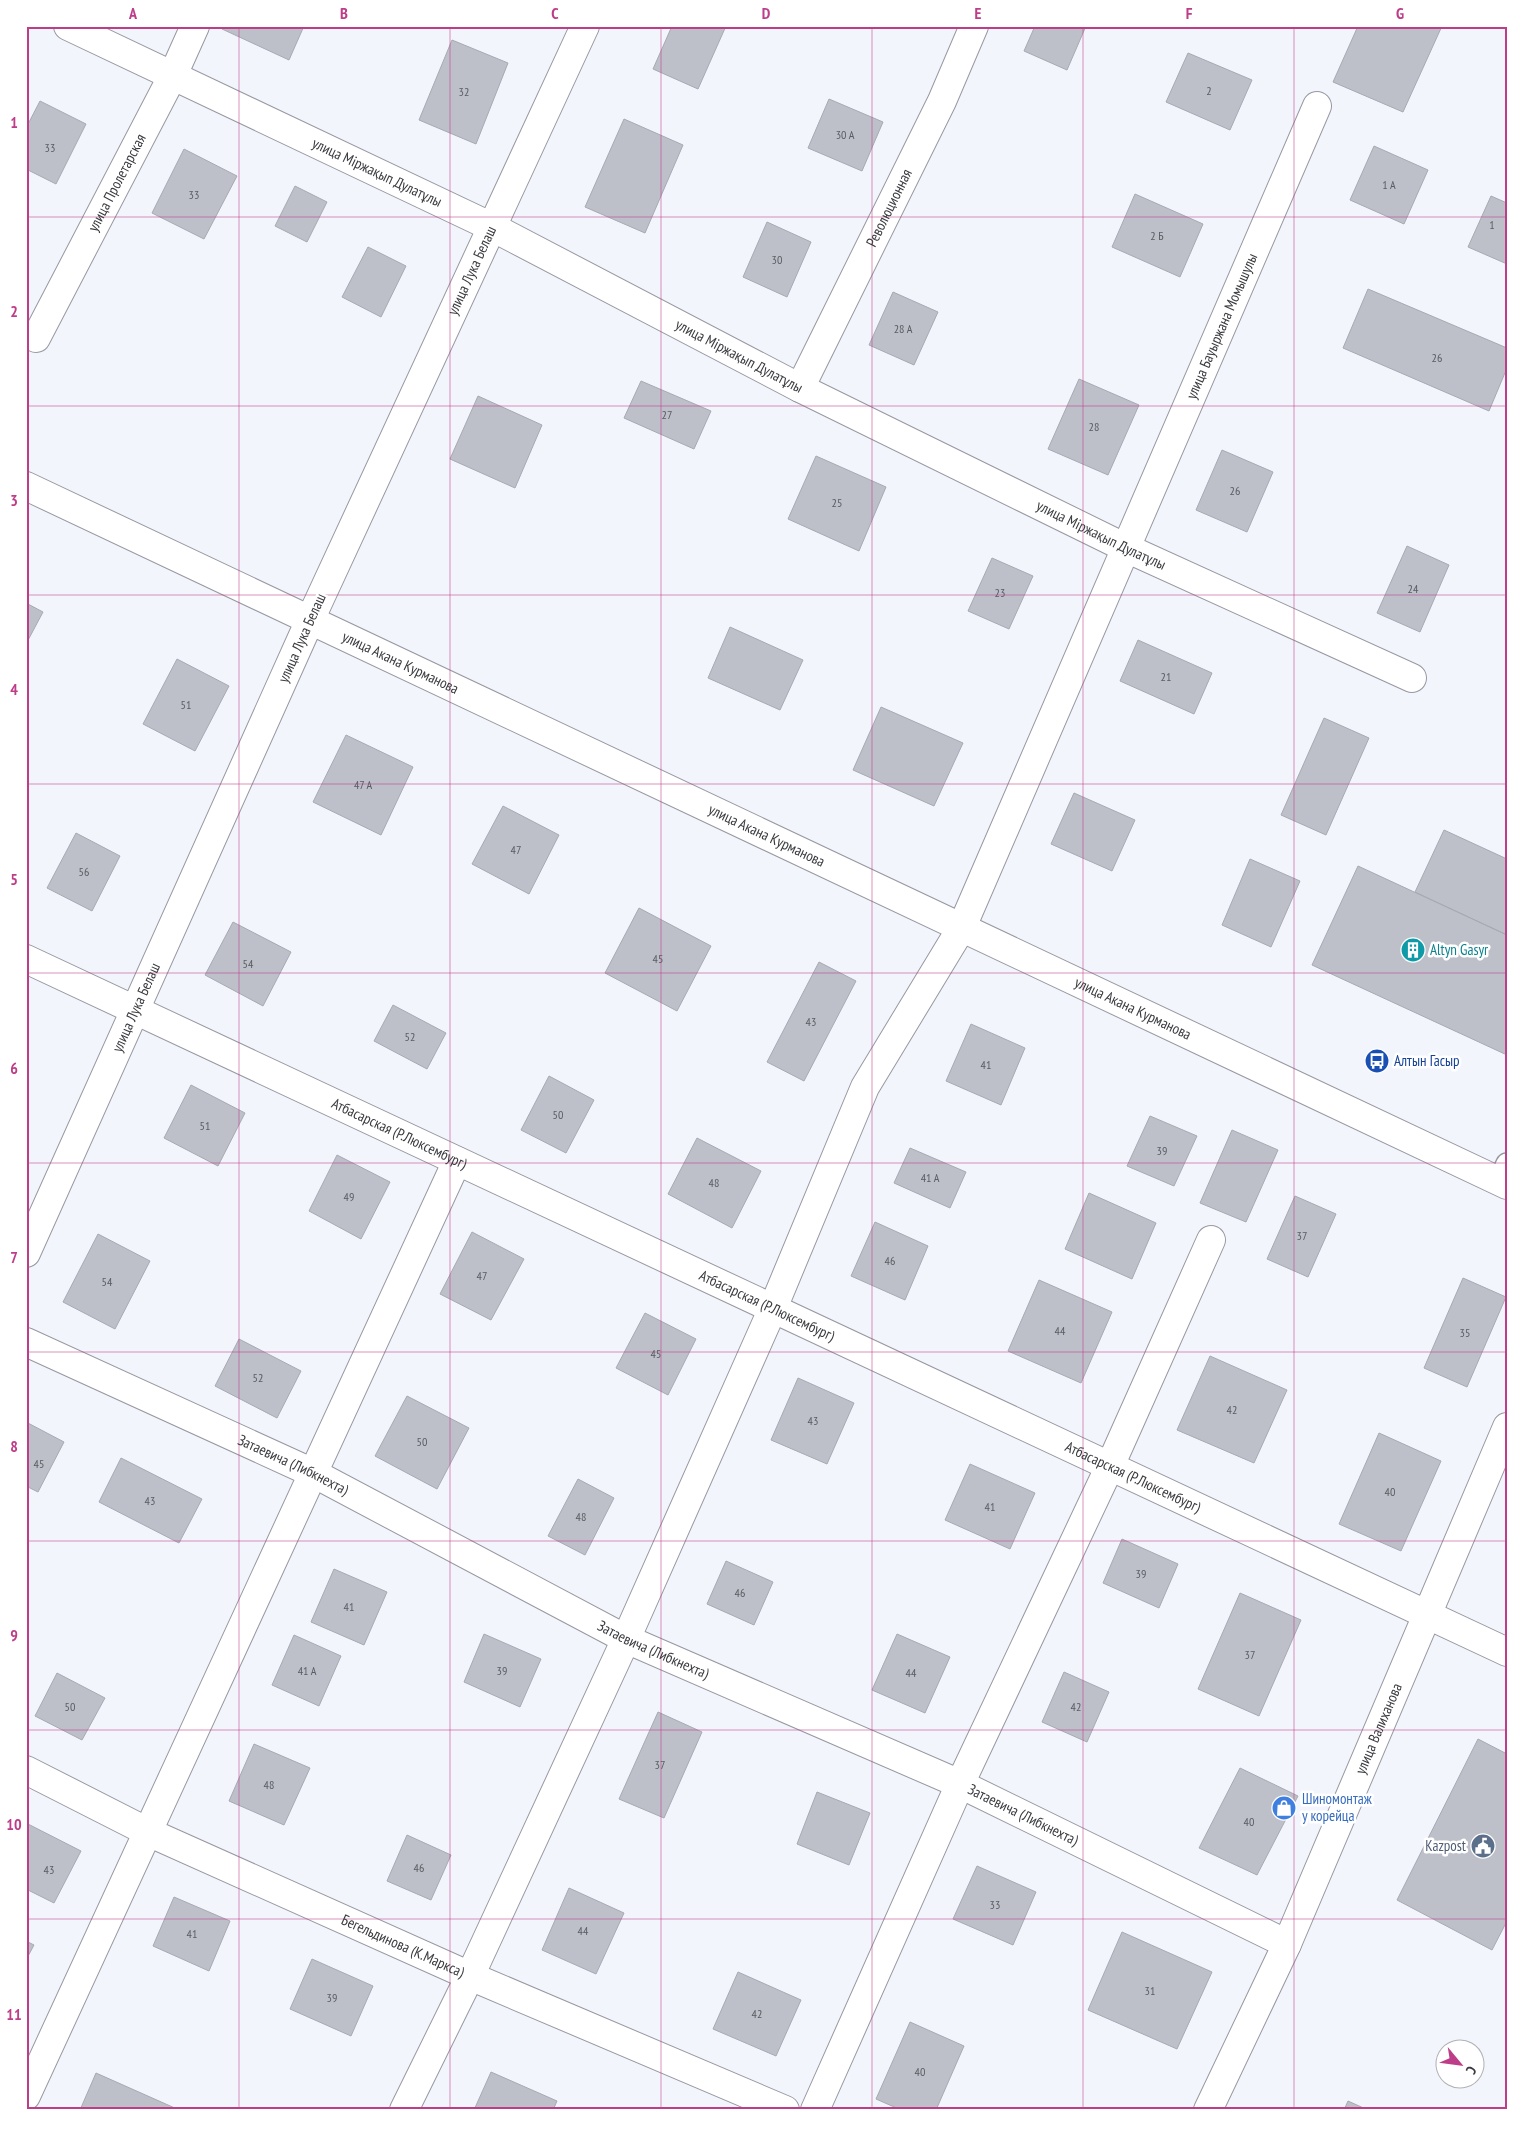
<svg xmlns="http://www.w3.org/2000/svg" width="1533" height="2136" viewBox="0 0 1533 2136" font-family="'PT Sans Narrow',sans-serif">
  <style>
    .building { fill: #bdbfc9; stroke: #a7a9b3 }
    .lines { fill: none; stroke-linecap: round; stroke-linejoin: round }
    .service-casing { stroke: #9798a2; stroke-width: 24 }
    .minor-casing { stroke: #9798a2; stroke-width: 30 }
    .secondary-casing { stroke: #9798a2; stroke-width: 30 }
    .service { stroke: #fff; stroke-width: 21 }
    .minor { stroke: #fff; stroke-width: 28 }
    .secondary { stroke: #fff; stroke-width: 28 }
    .grid { fill: none; stroke: #bd3d88; stroke-width: 1; stroke-opacity: 0.55 }
    .labels { text-anchor: middle; stroke-width: 5; stroke-linejoin: round; paint-order: stroke }
    .number-label { font-size: 12px; fill: #5b5c62 }
    .street-label { font-size: 15px; fill: #3a3b3f; stroke: #fff }
    .culture-label { font-size: 15px; fill: #0d838f; stroke: #fff; text-anchor: start }
    .transit-label { font-size: 15px; fill: #164399; stroke: #fff; text-anchor: start }
    .shop-label { font-size: 15px; fill: #366cbe; stroke: #fff; text-anchor: start }
    .service-label { font-size: 15px; fill: #4e5e75; stroke: #fff; text-anchor: end }
    .neatline { fill: none; stroke: #bd3d88; stroke-width: 2 }
    .grid-label { font-size: 16px; text-anchor: middle; font-weight: bold; fill: #bd3d88 }
  </style>
  <rect width="100%" height="100%" fill="#f3f5fd"/>
  <path class="building" d="M223 26H304L289 60 222 29Z
    M672 26H726L698 89 653 69Z
    M1035 26H1086L1067 70 1024 51Z
    M1358 26H1442L1403 112 1333 82Z
    M452 40 508 63 476 144 419 120Z
    M1188 53 1252 80 1230 130 1166 102Z
    M829 99 883 122 862 171 808 148Z
    M40 101 86 124 56 184 26 169V128Z
    M624 119 683 145 645 233 585 207Z
    M1374 146 1428 170 1404 224 1350 200Z
    M184 149 237 176 204 239 152 213Z
    M295 186 327 202 307 242 275 226Z
    M1135 194 1203 224 1180 277 1112 247Z
    M1491 196 1507 203V264L1468 247Z
    M767 222 811 242 787 297 743 277Z
    M368 247 406 266 381 317 342 297Z
    M1368 289 1507 348V368L1489 411 1343 348Z
    M893 292 938 312 914 365 869 345Z
    M1079 379 1139 405 1108 475 1048 449Z
    M641 381 711 411 694 449 624 418Z
    M478 396 542 425 515 488 450 459Z
    M1222 450 1273 472 1247 532 1196 510Z
    M816 456 886 487 859 551 788 519Z
    M1407 546 1449 565 1420 632 1377 613Z
    M992 558 1033 576 1009 629 968 611Z
    M26 603 43 612 26 644Z
    M730 627 803 660 780 710 708 678Z
    M1138 640 1212 673 1194 714 1120 681Z
    M177 659 229 686 195 751 143 724Z
    M881 707 963 743 934 806 853 770Z
    M1324 718 1369 738 1326 835 1281 815Z
    M346 735 413 767 381 835 313 802Z
    M1074 793 1135 820 1112 871 1051 844Z
    M503 806 559 835 529 894 472 864Z
    M1444 830 1507 859V935L1415 892Z
    M76 833 120 856 92 911 47 888Z
    M1250 859 1300 881 1271 947 1222 925Z
    M1358 866 1507 935V1055L1312 965Z
    M639 908 711 946 677 1011 605 973Z
    M233 922 291 952 263 1006 205 975Z
    M819 962 856 981 804 1081 767 1062Z
    M393 1005 446 1033 427 1069 374 1041Z
    M971 1024 1025 1048 1001 1105 946 1081Z
    M549 1076 594 1100 566 1153 521 1130Z
    M191 1085 245 1113 218 1166 164 1138Z
    M1150 1116 1197 1136 1174 1186 1127 1166Z
    M1232 1130 1278 1150 1246 1222 1200 1203Z
    M697 1138 761 1171 732 1228 668 1194Z
    M910 1148 966 1172 950 1208 894 1183Z
    M337 1155 390 1182 361 1239 309 1211Z
    M1089 1193 1156 1223 1132 1279 1065 1249Z
    M1295 1196 1336 1214 1308 1277 1267 1259Z
    M875 1222 928 1246 905 1300 851 1276Z
    M472 1232 524 1259 491 1320 440 1294Z
    M98 1234 150 1261 115 1329 63 1302Z
    M1463 1278 1506 1297 1467 1387 1424 1368Z
    M1039 1280 1112 1312 1081 1383 1008 1351Z
    M645 1313 696 1339 668 1395 616 1368Z
    M239 1339 301 1371 277 1418 215 1386Z
    M1210 1356 1287 1390 1254 1463 1177 1430Z
    M798 1378 854 1403 827 1464 771 1440Z
    M407 1396 469 1428 437 1489 375 1456Z
    M26 1422 64 1442 38 1492 26 1486Z
    M1379 1433 1441 1461 1401 1551 1339 1524Z
    M121 1458 202 1499 179 1543 99 1502Z
    M970 1464 1035 1493 1010 1549 945 1520Z
    M578 1479 614 1498 585 1555 548 1536Z
    M1122 1539 1178 1564 1159 1608 1103 1583Z
    M726 1561 773 1582 754 1625 707 1604Z
    M334 1569 387 1592 364 1645 311 1622Z
    M1240 1593 1301 1620 1259 1716 1198 1689Z
    M484 1634 541 1659 520 1707 464 1682Z
    M897 1634 950 1657 925 1713 872 1690Z
    M294 1635 341 1656 319 1706 272 1685Z
    M1064 1672 1109 1692 1087 1742 1042 1722Z
    M57 1673 105 1698 82 1740 35 1716Z
    M658 1712 702 1732 664 1818 619 1799Z
    M1478 1739 1507 1754V1921L1492 1950 1397 1900Z
    M254 1744 310 1768 284 1825 229 1801Z
    M1240 1768 1298 1796 1257 1875 1199 1848Z
    M817 1792 870 1813 849 1865 797 1844Z
    M26 1823 81 1851 54 1903 26 1889Z
    M407 1835 451 1855 431 1900 387 1881Z
    M977 1866 1036 1892 1013 1945 953 1919Z
    M569 1888 624 1913 596 1974 542 1950Z
    M174 1897 230 1921 209 1971 153 1946Z
    M1122 1932 1212 1972 1177 2049 1088 2010Z
    M26 1941 34 1945 26 1960Z
    M312 1959 373 1986 351 2036 290 2009Z
    M738 1972 801 2000 776 2056 713 2029Z
    M910 2022 964 2046 936 2110H901L876 2099Z
    M491 2072 557 2101 553 2110H474Z
    M96 2073 177 2109V2110H80Z
    M1348 2101 1368 2110H1344Z"/>
  <g class="lines">
    <defs>
      <path id="service" d="M1499 1181 1507 1164"/>
      <g id="minor">
        <path id="s1" d="M68 26 492 227 800 388 1126 548 1412 678"/>
        <path id="s2" d="M36 338 173 75 195 26"/>
        <path id="s3" d="M800 388 942 101 974 26"/>
        <path id="s4" d="M26 959 1507 1652"/>
        <path id="s5" d="M26 1253 310 620"/>
        <path id="s6" d="M26 1342 313 1473 626 1639 960 1784 1287 1944"/>
        <path id="s7" d="M26 1770 148 1832 470 1976 785 2110"/>
        <path d="M26 2096 457 1161"/>
        <path id="s8" d="M404 2110 470 1976 626 1639 773 1308 865 1087 962 927 1317 106"/>
        <path d="M815 2110 960 1784 1110 1466 1211 1240"/>
        <path id="s9" d="M1208 2110 1287 1944 1507 1427"/>
      </g>
      <g id="secondary">
        <path id="s10" d="M26 486 1507 1185"/>
        <path id="s11" d="M310 620 585 26"/>
      </g>
    </defs>
    <use href="#service" class="service-casing"/>
    <use href="#minor" class="minor-casing"/>
    <use href="#secondary" class="secondary-casing"/>
    <use href="#service" class="service"/>
    <use href="#minor" class="minor"/>
    <use href="#secondary" class="secondary"/>
  </g>
  <path class="grid" d="M239 26V2110M450 26V2110M661 26V2110M872 26V2110M1083 26V2110M1294 26V2110M26 217H1507M26 406H1507M26 595H1507M26 784H1507M26 973H1507M26 1163H1507M26 1352H1507M26 1541H1507M26 1730H1507M26 1919H1507"/>
  <defs>
    <symbol id="building-disc" viewBox="-11 -11 22 22"><circle r="9.5" fill="#0f9aa8" stroke="#fff"/><path d="M-4-6H4V6H1V3H-1V6H-4ZM-2.5-4.3h1.7v1.8h-1.7ZM.8-4.3h1.7v1.8H.8ZM-2.5-1h1.7V.8h-1.7ZM.8-1h1.7V.8H.8Z" fill="#fff"/></symbol>
    <symbol id="bus-disc" viewBox="-11 -11 22 22"><circle r="9.5" fill="#1a4fb4" stroke="#fff"/><path d="M-5-6H5V4H4V6H2V4H-2V6H-4V4H-5ZM-3.5-4V0h7V-4ZM-3.5 1.2v1.5H-2V1.2ZM2 1.2v1.5H3.5V1.2Z" fill="#fff"/></symbol>
    <symbol id="shop-disc" viewBox="-11 -11 22 22"><circle r="9.5" fill="#3f7fe0" stroke="#fff"/><path d="M-5-2.5h2.3a2.7 3.5 0 0 1 5.4 0H5L5.5 6h-11ZM-1.5-2.5h3a1.5 2.3 0 0 0-3 0Z" fill="#fff"/></symbol>
    <symbol id="civic-disc" viewBox="-11 -11 22 22"><circle r="9.5" fill="#5c6f8a" stroke="#fff"/><path d="M-.6-6.5H3V-4.5H.6V-3L4-1V1h2V6H-6V1h2V-1L-.6-3ZM-1.2 2.5V6h2.4V2.5Z" fill="#fff"/></symbol>
  </defs>
  <g fill-rule="evenodd">
    <use href="#building-disc" x="1399" y="936" width="28" height="28"/>
    <use href="#bus-disc" x="1363" y="1047" width="28" height="28"/>
    <use href="#shop-disc" x="1270" y="1794" width="28" height="28"/>
    <use href="#civic-disc" x="1469" y="1832" width="28" height="28"/>
  </g>
  <g class="labels">
    <g class="number-label">
      <text x="1209" y="95">2</text>
      <text x="464" y="96">32</text>
      <text x="845" y="139">30 А</text>
      <text x="50" y="152">33</text>
      <text x="1389" y="189">1 А</text>
      <text x="194" y="199">33</text>
      <text x="1492" y="229">1</text>
      <text x="1157" y="240">2 Б</text>
      <text x="777" y="264">30</text>
      <text x="903" y="333">28 А</text>
      <text x="1437" y="362">26</text>
      <text x="667" y="419">27</text>
      <text x="1094" y="431">28</text>
      <text x="1235" y="495">26</text>
      <text x="837" y="507">25</text>
      <text x="1413" y="593">24</text>
      <text x="1000" y="597">23</text>
      <text x="1166" y="681">21</text>
      <text x="186" y="709">51</text>
      <text x="363" y="789">47 A</text>
      <text x="516" y="854">47</text>
      <text x="84" y="876">56</text>
      <text x="658" y="963">45</text>
      <text x="248" y="968">54</text>
      <text x="811" y="1026">43</text>
      <text x="410" y="1041">52</text>
      <text x="986" y="1069">41</text>
      <text x="558" y="1119">50</text>
      <text x="205" y="1130">51</text>
      <text x="1162" y="1155">39</text>
      <text x="930" y="1182">41 А</text>
      <text x="714" y="1187">48</text>
      <text x="349" y="1201">49</text>
      <text x="1302" y="1240">37</text>
      <text x="890" y="1265">46</text>
      <text x="482" y="1280">47</text>
      <text x="107" y="1286">54</text>
      <text x="1060" y="1335">44</text>
      <text x="1465" y="1337">35</text>
      <text x="656" y="1358">45</text>
      <text x="258" y="1382">52</text>
      <text x="1232" y="1414">42</text>
      <text x="813" y="1425">43</text>
      <text x="422" y="1446">50</text>
      <text x="39" y="1468">45</text>
      <text x="1390" y="1496">40</text>
      <text x="150" y="1505">43</text>
      <text x="990" y="1511">41</text>
      <text x="581" y="1521">48</text>
      <text x="1141" y="1578">39</text>
      <text x="740" y="1597">46</text>
      <text x="349" y="1611">41</text>
      <text x="1250" y="1659">37</text>
      <text x="307" y="1675">41 А</text>
      <text x="502" y="1675">39</text>
      <text x="911" y="1677">44</text>
      <text x="70" y="1711">50</text>
      <text x="1076" y="1711">42</text>
      <text x="660" y="1769">37</text>
      <text x="269" y="1789">48</text>
      <text x="1249" y="1826">40</text>
      <text x="419" y="1872">46</text>
      <text x="49" y="1874">43</text>
      <text x="995" y="1909">33</text>
      <text x="583" y="1935">44</text>
      <text x="192" y="1938">41</text>
      <text x="1150" y="1995">31</text>
      <text x="332" y="2002">39</text>
      <text x="757" y="2018">42</text>
      <text x="920" y="2076">40</text>
    </g>
    <g class="street-label">
      <text dy="5" stroke="none"><textPath href="#s1" startOffset="342">улица Міржақып Дулатұлы</textPath></text>
      <text dy="5" stroke="none"><textPath href="#s2" startOffset="175">улица Пролетарская</textPath></text>
      <text dy="5" stroke="none"><textPath href="#s3" startOffset="201">Революционная</textPath></text>
      <text dy="5" stroke="none"><textPath href="#s11" startOffset="385">улица Лука Белаш</textPath></text>
      <text dy="5" stroke="none"><textPath href="#s8" startOffset="1964">улица Бауыржана Момышулы</textPath></text>
      <text dy="5" stroke="none"><textPath href="#s1" startOffset="748">улица Міржақып Дулатұлы</textPath></text>
      <text dy="5" stroke="none"><textPath href="#s1" startOffset="1152">улица Міржақып Дулатұлы</textPath></text>
      <text transform="translate(302 638) rotate(-66)" y="5">улица Лука Белаш</text>
      <text dy="5" stroke="none"><textPath href="#s10" startOffset="414">улица Акана Курманова</textPath></text>
      <text dy="5" stroke="none"><textPath href="#s10" startOffset="819">улица Акана Курманова</textPath></text>
      <text dy="5" stroke="none"><textPath href="#s5" startOffset="269">улица Лука Белаш</textPath></text>
      <text dy="5" stroke="none"><textPath href="#s10" startOffset="1224">улица Акана Курманова</textPath></text>
      <text dy="5" stroke="none"><textPath href="#s4" startOffset="412">Атбасарская (Р.Люксембург)</textPath></text>
      <text dy="5" stroke="none"><textPath href="#s4" startOffset="818">Атбасарская (Р.Люксембург)</textPath></text>
      <text dy="5" stroke="none"><textPath href="#s6" startOffset="294">Затаевича (Либкнехта)</textPath></text>
      <text dy="5" stroke="none"><textPath href="#s4" startOffset="1222">Атбасарская (Р.Люксембург)</textPath></text>
      <text dy="5" stroke="none"><textPath href="#s6" startOffset="699">Затаевича (Либкнехта)</textPath></text>
      <text dy="5" stroke="none"><textPath href="#s9" startOffset="418">улица Валиханова</textPath></text>
      <text dy="5" stroke="none"><textPath href="#s6" startOffset="1104">Затаевича (Либкнехта)</textPath></text>
      <text dy="5" stroke="none"><textPath href="#s7" startOffset="416">Бегельдинова (К.Маркса)</textPath></text>
    </g>
    <g class="culture-label">
      <text x="1430" y="955">Altyn Gasyr</text>
    </g>
    <g class="transit-label">
      <text x="1394" y="1066">Алтын Гасыр</text>
    </g>
    <g class="shop-label">
      <text x="1302" y="1804">Шиномонтаж<tspan x="1302" dy="17">у корейца</tspan></text>
    </g>
    <g class="service-label">
      <text x="1466" y="1851">Kazpost</text>
    </g>
  </g>
  <rect width="1533" height="2136" fill="none" stroke="#ffffff" stroke-width="55"/>
  <g transform="translate(1460 2064) rotate(119)"><circle r="24" fill="#ffffff" stroke="#b0b1b2"/>
  <path d="M0-4L9 19L0 12L-9 19Z" fill="#bd3d88"/>
  <text y="-8" font-size="14" font-weight="bold" text-anchor="middle" fill="#3a3b3f">С</text>
  </g>
  <rect x="28" y="28" width="1478" height="2080" class="neatline"/>
  <g class="grid-label">
    <text x="133" y="19">A</text>
    <text x="344" y="19">B</text>
    <text x="555" y="19">C</text>
    <text x="766" y="19">D</text>
    <text x="978" y="19">E</text>
    <text x="1189" y="19">F</text>
    <text x="1400" y="19">G</text>
    <text x="14" y="128">1</text>
    <text x="14" y="317">2</text>
    <text x="14" y="506">3</text>
    <text x="14" y="695">4</text>
    <text x="14" y="885">5</text>
    <text x="14" y="1074">6</text>
    <text x="14" y="1263">7</text>
    <text x="14" y="1452">8</text>
    <text x="14" y="1641">9</text>
    <text x="14" y="1830">10</text>
    <text x="14" y="2020">11</text>
  </g>
</svg>
